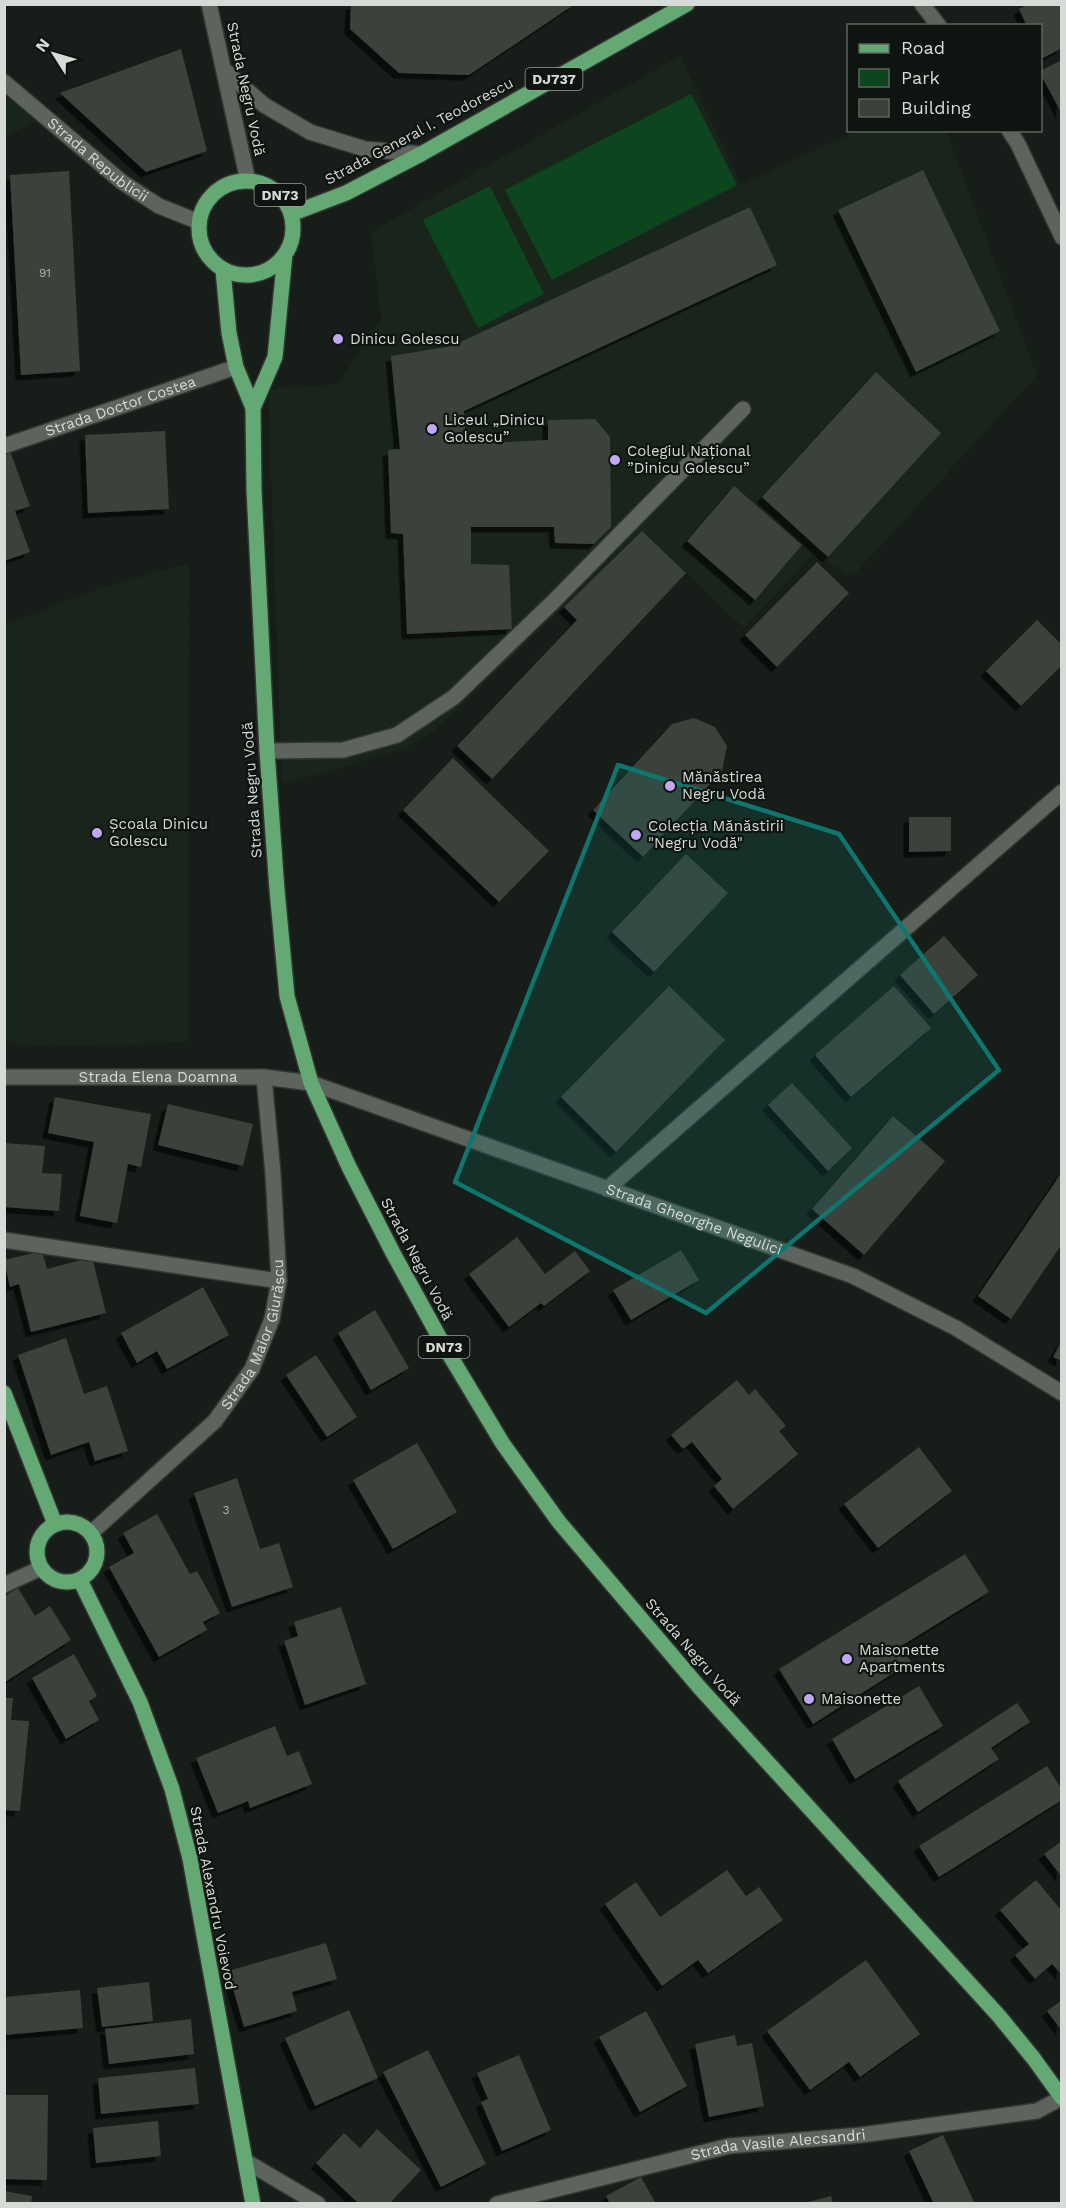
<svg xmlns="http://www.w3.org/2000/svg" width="1066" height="2208" viewBox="0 0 1066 2208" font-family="'Work Sans',sans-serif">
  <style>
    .built { fill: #19251b }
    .green { fill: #0d451f }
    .building { fill: #3a423b; filter: url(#shadow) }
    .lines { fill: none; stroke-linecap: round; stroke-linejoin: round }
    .minor-casing { stroke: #313632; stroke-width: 18 }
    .major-casing { stroke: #313632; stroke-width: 18 }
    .minor { stroke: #5c645d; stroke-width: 15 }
    .major { stroke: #64a874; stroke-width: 15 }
    .marked { fill: #0f766e; fill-opacity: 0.2; stroke: #0f766e; stroke-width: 4.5; stroke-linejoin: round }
    .poi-dot { fill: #c1a8f3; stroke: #0e140f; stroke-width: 2 }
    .labels { text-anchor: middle; stroke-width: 4.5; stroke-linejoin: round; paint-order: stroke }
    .number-label { font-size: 12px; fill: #afb5b0 }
    .shield { fill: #0e140f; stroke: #9a9f9b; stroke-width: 1.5 }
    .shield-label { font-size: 14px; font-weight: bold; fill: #d6dbd7 }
    .street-label { font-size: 15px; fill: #d6dbd7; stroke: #0e140f }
    .poi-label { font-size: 15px; fill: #d6dbd7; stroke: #0e140f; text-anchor: start }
  </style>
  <defs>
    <filter id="shadow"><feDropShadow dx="-5.5" dy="5.5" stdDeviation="0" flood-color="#0009"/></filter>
  </defs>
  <rect width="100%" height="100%" fill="#171d18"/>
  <path class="built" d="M680 56 741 184 857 131H946L1037 375 852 577 813 554 744 628 642 531 435 731 407 747 330 772 282 783 268 389 338 384 381 318 371 232Z
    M5 96 36 121 5 137Z
    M189 563 188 1042 53 1047 5 1043V624L103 587Z"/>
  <path class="green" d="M691 94 737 185 552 280 505 190Z
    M490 186 544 294 478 328 423 220Z"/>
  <path class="building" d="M351 4H575L469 75 399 73 350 29Z
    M1029 4H1062V48L1043 58 1040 53V26H1027L1019 9Z
    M181 49 207 151 146 172 60 93Z
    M1062 60V114L1040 73V71Z
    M923 170 1000 331 916 372 838 210Z
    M69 171 80 371 21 375 10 175Z
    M750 207 777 265 464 411 466 444 548 440V420L595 419 610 437 611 527 594 544 555 543 554 527H471V564L509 565 512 629 407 634 403 534 391 533 388 450 400 449 391 356 452 346Z
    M876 372 941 433 828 557 762 497Z
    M165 431 169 509 88 513 85 435Z
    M10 451 30 506 15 511 30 552 4 561V453Z
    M734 486 802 545 755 600 687 541Z
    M642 531 686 573 492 779 457 746 577 620 564 607Z
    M817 562 849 593 777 667 745 635Z
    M1037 620 1062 645V665L1021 706 986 671Z
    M694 718 715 727 727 746 722 771 643 857 593 810 672 724Z
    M453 758 549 851 499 902 403 810Z
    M909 817H951V851L909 852Z
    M686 854 728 893 654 972 612 932Z
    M944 936 978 975 934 1014 900 975Z
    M669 986 725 1040 616 1152 561 1097Z
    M894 986 931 1028 851 1097 815 1055Z
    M792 1083 852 1148 828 1171 768 1105Z
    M55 1097 151 1114 141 1167 128 1164 117 1223 80 1216 94 1142 48 1133Z
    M168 1104 253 1124 243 1166 158 1145Z
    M893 1116 945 1161 864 1255 812 1209Z
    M4 1143 45 1146 42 1173 62 1174 59 1211 4 1207Z
    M1062 1172V1244L1011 1319 978 1296Z
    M517 1237 545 1274 575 1251 590 1271 544 1306 541 1303 509 1327 469 1274Z
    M681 1250 699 1280 631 1320 613 1290Z
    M42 1251 47 1269 92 1257 106 1313 31 1332 19 1284 10 1287 4 1260Z
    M203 1287 229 1335 167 1369 157 1351 137 1363 121 1333Z
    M375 1310 409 1368 371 1390 338 1333Z
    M66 1338 84 1394 107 1386 128 1451 95 1461 89 1442 51 1455 18 1355Z
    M1062 1341V1361L1053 1357Z
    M316 1355 357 1417 327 1437 286 1375Z
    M737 1380 749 1395 755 1389 786 1426 779 1431 798 1454 733 1509 714 1486 722 1479 692 1442 683 1449 671 1435Z
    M417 1443 457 1512 393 1549 353 1480Z
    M919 1447 952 1491 878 1548 844 1504Z
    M237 1478 260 1549 279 1543 293 1587 232 1607 194 1493Z
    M157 1514 190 1574 197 1571 220 1613 203 1622 207 1630 159 1657 109 1567 134 1553 123 1533Z
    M965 1554 989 1592 901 1646 911 1662 813 1724 779 1669Z
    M18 1588 35 1616 50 1606 71 1640 5 1682V1596Z
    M341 1607 366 1684 305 1705 284 1641 298 1636 294 1622Z
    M74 1654 97 1696 89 1701 99 1720 66 1739 32 1678Z
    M919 1686 943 1726 855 1779 832 1739Z
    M4 1698H13L11 1720 29 1721 20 1811 4 1810Z
    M1017 1703 1030 1722 991 1748 999 1759 918 1812 898 1781Z
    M275 1726 287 1756 299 1751 312 1784 250 1808 248 1801 218 1813 196 1758Z
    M1047 1766 1062 1790V1800L939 1877 919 1846Z
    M1062 1841V1877L1044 1854Z
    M727 1870 746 1896 759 1887 783 1920 708 1973 698 1960 662 1986 605 1904 636 1882 660 1917Z
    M1036 1880 1062 1911V1975L1052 1964 1035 1979 1015 1955 1029 1944 1000 1910Z
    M326 1943 337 1979 292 1992 297 2011 244 2027 228 1971Z
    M866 1960 920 2034 860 2077 849 2062 810 2090 767 2031Z
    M149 1982 153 2021 102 2027 97 1988Z
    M80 1990 83 2028 4 2035V1997Z
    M1062 2000V2031L1047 2011Z
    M349 2010 378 2078 315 2106 285 2038Z
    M646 2011 687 2086 640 2112 599 2037Z
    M191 2019 194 2054 109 2064 105 2029Z
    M735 2035 737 2046 752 2043 764 2106 709 2117 695 2044Z
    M428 2050 486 2164 441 2187 383 2072Z
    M519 2055 551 2130 502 2151 481 2102 488 2099 477 2073Z
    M195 2068 199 2104 101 2114 98 2078Z
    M4 2095H48L47 2180 4 2179Z
    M158 2121 161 2156 96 2163 93 2128Z
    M377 2129 421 2170 389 2204H359L316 2163 344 2133 360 2148Z
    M943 2135 975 2204H934L909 2151Z
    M641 2177 656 2204H610L606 2196Z
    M4 2191 32 2196 31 2204H4Z
    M831 2196 833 2204H804V2203Z"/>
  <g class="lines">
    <defs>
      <g id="minor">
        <path d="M209 4 248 181"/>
        <path d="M922 4 939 26"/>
        <path d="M224 70 264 105 310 132 365 149 421 154"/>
        <path id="s1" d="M4 82 122 182 159 206 199 222"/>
        <path d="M1009 130 1018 144 1062 237"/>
        <path id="s2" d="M4 446 236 367"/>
        <path d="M267 751 343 750 397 735 454 697 554 601 743 409"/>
        <path id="s3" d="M4 1077H264L311 1083 853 1276 956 1328 1062 1393"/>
        <path d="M607 1189 1062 792"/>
        <path d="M4 1240 279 1281"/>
        <path id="s4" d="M91 1533 215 1421 252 1369 272 1319 279 1281 273 1174 264 1077"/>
        <path d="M4 1585 41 1568"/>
        <path d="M247 2162 318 2204"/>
        <path id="s5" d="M497 2204 729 2146 861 2135 1037 2111 1061 2098"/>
      </g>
      <path id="major" d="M199 228a47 47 0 1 1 94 0a47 47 0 1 1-94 0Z
        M291 214 346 193 421 154 687 4
        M223 270 229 333 236 367 253 408 254 490 267 751 277 890 287 996 311 1083 349 1167 393 1253 443 1344 503 1444 559 1522 699 1687 999 2016 1034 2059 1062 2098
        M253 408 275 357 285 254
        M4 1393 55 1524
        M37 1552a30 30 0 1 1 60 0a30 30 0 1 1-60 0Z
        M80 1580 140 1702 172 1789 190 1859 253 2204"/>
    </defs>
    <use href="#minor" class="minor-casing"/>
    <use href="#major" class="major-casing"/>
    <use href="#minor" class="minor"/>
    <use href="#major" class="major"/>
  </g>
  <path class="marked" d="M618 765 839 834 999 1070 706 1313 455 1182Z"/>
  <g class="poi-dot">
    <circle cx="338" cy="339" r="6"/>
    <circle cx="432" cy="429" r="6"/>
    <circle cx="615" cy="460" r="6"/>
    <circle cx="670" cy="786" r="6"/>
    <circle cx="97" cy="833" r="6"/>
    <circle cx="636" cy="835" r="6"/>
    <circle cx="847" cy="1659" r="6"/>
    <circle cx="809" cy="1699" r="6"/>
  </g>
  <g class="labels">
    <g class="number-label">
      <text x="45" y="277">91</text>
      <text x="226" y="1514">3</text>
    </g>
    <g class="shield">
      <rect x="525.5" y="68" width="57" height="22" rx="4.5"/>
      <rect x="254.5" y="184" width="51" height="22" rx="4.5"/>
      <rect x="418.5" y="1336" width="51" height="22" rx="4.5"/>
    </g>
    <g class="shield-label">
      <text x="554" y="84">DJ737</text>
      <text x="280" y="200">DN73</text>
      <text x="444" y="1352">DN73</text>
    </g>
    <g class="street-label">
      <text transform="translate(246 89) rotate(78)" y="5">Strada Negru Vodă</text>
      <text transform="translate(419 131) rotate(-28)" y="5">Strada General I. Teodorescu</text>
      <text dy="5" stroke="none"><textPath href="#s1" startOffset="122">Strada Republicii</textPath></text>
      <text dy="5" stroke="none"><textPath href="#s2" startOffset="123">Strada Doctor Costea</textPath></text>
      <text transform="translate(252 790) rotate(-94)" y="5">Strada Negru Vodă</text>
      <text dy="5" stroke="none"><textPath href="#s3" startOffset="154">Strada Elena Doamna</textPath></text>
      <text dy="5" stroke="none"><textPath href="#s3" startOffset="714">Strada Gheorghe Negulici</textPath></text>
      <text transform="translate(417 1259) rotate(62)" y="5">Strada Negru Vodă</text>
      <text dy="5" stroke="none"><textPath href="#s4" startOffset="264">Strada Maior Giurăscu</textPath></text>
      <text transform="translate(693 1652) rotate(49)" y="5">Strada Negru Vodă</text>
      <text transform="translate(213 1898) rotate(79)" y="5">Strada Alexandru Voievod</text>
      <text dy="5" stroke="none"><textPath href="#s5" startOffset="288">Strada Vasile Alecsandri</textPath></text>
    </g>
    <g class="poi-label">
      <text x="350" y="344">Dinicu Golescu</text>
      <text x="444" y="425">Liceul „Dinicu<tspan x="444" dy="17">Golescu”</tspan></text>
      <text x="627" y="456">Colegiul Național<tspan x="627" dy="17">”Dinicu Golescu”</tspan></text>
      <text x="682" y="782">Mănăstirea<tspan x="682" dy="17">Negru Vodă</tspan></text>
      <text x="109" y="829">Școala Dinicu<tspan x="109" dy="17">Golescu</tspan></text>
      <text x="648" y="831">Colecția Mănăstirii<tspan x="648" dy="17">"Negru Vodă"</tspan></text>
      <text x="859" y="1655">Maisonette<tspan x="859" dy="17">Apartments</tspan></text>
      <text x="821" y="1704">Maisonette</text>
    </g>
  </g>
  <rect width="1066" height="2208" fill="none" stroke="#d6dbd7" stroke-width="12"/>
  <rect x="847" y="24" width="195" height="108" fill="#0e140f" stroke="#5e645f" stroke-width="1.5"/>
  <rect x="859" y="44" width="30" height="9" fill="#64a874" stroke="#5e645f" stroke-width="1.5"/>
  <text x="901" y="54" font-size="18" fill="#d6dbd7">Road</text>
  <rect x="859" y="69" width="30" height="18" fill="#0d451f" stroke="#5e645f" stroke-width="1.5"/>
  <text x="901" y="84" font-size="18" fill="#d6dbd7">Park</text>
  <rect x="859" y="99" width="30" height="18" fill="#3a423b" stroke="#5e645f" stroke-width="1.5"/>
  <text x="901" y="114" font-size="18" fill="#d6dbd7">Building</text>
  <g transform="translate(54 54) rotate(307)" stroke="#0e140f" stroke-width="4.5" paint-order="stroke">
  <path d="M0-4.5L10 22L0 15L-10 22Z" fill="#d6dbd7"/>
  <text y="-9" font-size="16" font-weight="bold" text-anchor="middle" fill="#d6dbd7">N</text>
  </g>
</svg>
